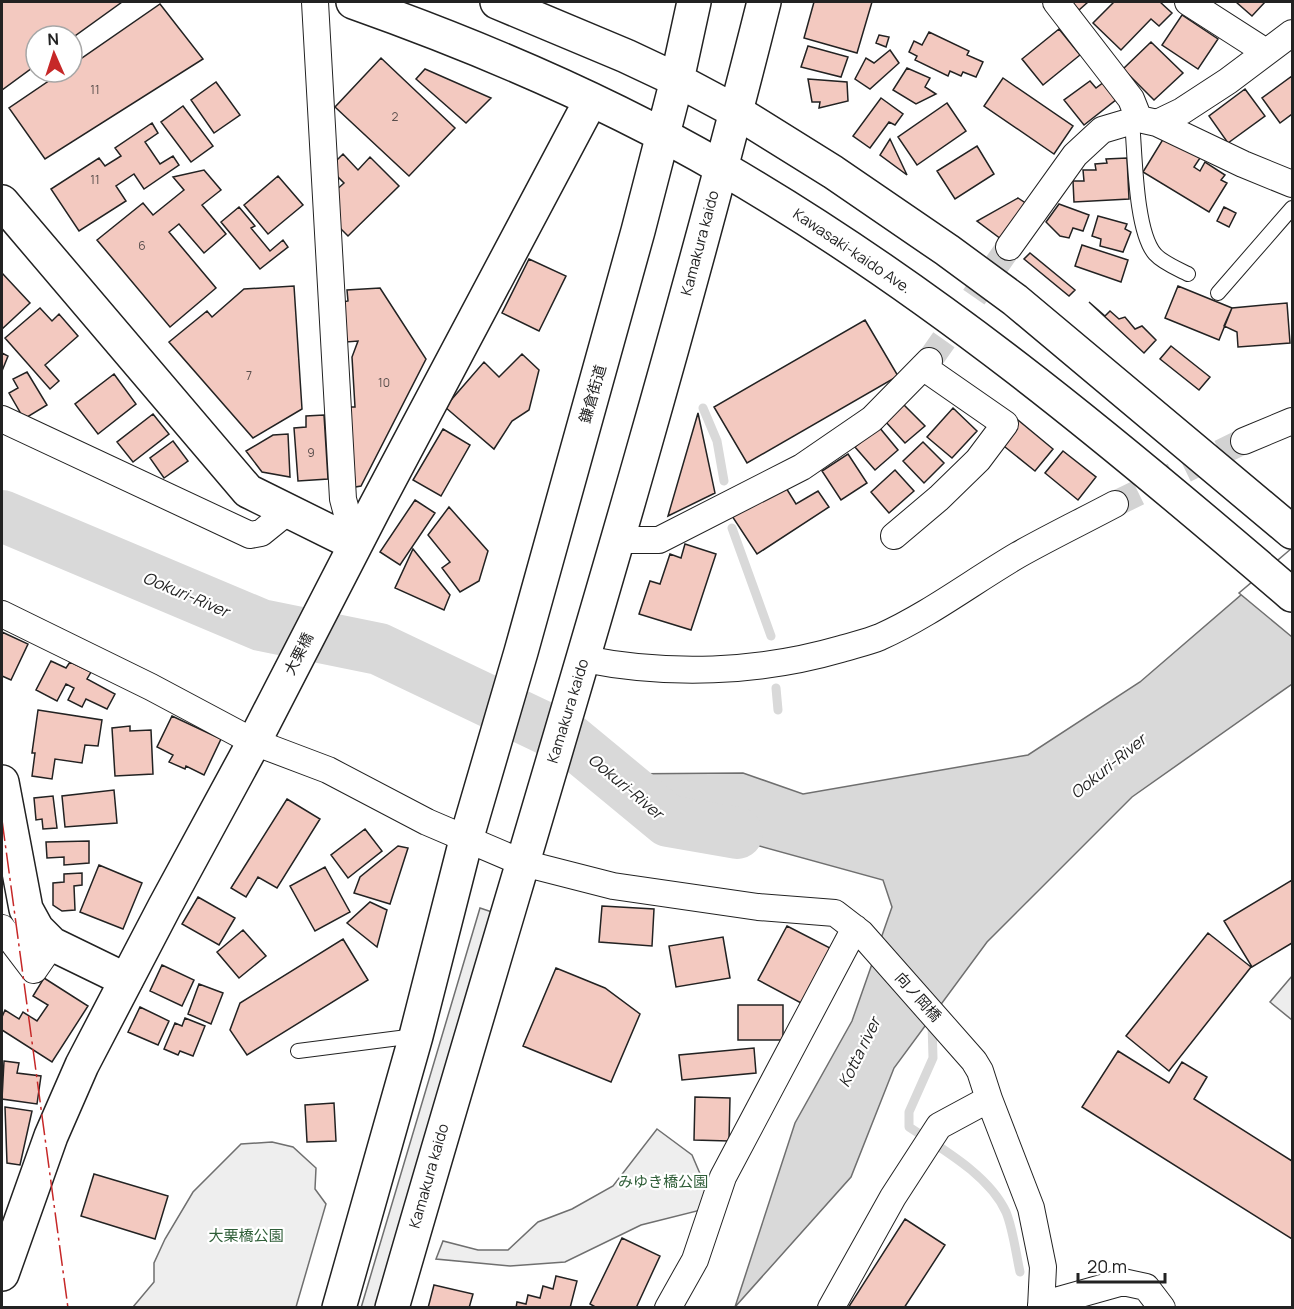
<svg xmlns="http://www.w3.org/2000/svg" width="1294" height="1309" viewBox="0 0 1294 1309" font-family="Manrope,'Noto Sans JP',sans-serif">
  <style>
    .green { fill: #eee; stroke: #6f6f6f; stroke-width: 1.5 }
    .parking { fill: #ededed; stroke: #6f6f6f; stroke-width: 1.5 }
    .water { fill: #d9d9d9; stroke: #6f6f6f; stroke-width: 1.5 }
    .pier { fill: #fff; stroke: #6f6f6f; stroke-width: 1.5 }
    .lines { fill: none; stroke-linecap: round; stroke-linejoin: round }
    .stream { stroke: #d9d9d9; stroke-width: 9 }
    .river { stroke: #d9d9d9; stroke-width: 52 }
    .building { fill: #f3c9c0; stroke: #222; stroke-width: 1.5 }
    .street-tunnel { stroke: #d3d3d3; stroke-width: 26; stroke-dasharray: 26 13; stroke-linecap: butt }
    .lane-casing { stroke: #222; stroke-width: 16 }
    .street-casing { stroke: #222; stroke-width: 28 }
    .secondary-casing { stroke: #222; stroke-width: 36 }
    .primary-casing { stroke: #222; stroke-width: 36 }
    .lane { stroke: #fff; stroke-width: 14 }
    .street { stroke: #fff; stroke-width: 26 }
    .secondary { stroke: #fff; stroke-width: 33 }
    .primary { stroke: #fff; stroke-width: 33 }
    .power { stroke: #c62828; stroke-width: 1.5; stroke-dasharray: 21 4.5 3 4.5; stroke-linecap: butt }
    .labels { text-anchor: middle; stroke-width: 4.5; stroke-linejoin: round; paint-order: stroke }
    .number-label { font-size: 12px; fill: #564c4a }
    .street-label { font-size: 15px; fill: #222; stroke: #fff }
    .park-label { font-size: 15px; fill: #2f5e38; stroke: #fff }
    .water-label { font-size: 16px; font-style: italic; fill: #222; stroke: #fff }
  </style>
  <rect width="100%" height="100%" fill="#fff"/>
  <path class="green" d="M480 908 492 912 376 1307 361 1308Z
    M657 1129 692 1155 707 1190 701 1210 641 1225 565 1262 510 1266 436 1259 443 1241 478 1250H508L538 1222 572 1209 613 1186Z
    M272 1142 293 1147 316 1168 315 1189 326 1204 296 1307H133L154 1282V1263L165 1239 193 1192 241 1144Z"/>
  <path class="parking" d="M1292 976V1020L1270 1002Z"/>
  <path class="water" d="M1292 551V684L1132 797 987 942 894 1068 851 1177 735 1307 795 1123 852 1021 892 907 883 880 668 821 612 774 743 773 803 794 1028 755 1140 682Z"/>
  <path class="pier" d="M1292 548V637L1239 593Z"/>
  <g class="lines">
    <path class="stream" d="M703 408 717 441 724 481
      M732 528 771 636
      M776 688 778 710
      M932 1023 933 1058 909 1112V1127C942 1149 989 1175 1006 1212 1013 1229 1016 1254 1020 1272"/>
    <path class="river" d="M2 516 261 625 379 649 570 740 668 821 737 833"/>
  </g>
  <path class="building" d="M2 2H122L72 38V36H36V65L2 90Z
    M814 2H872L857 53 804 38Z
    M1070 2H1088L1079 10Z
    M1114 2H1160L1172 13 1159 26 1151 19 1121 50 1093 23Z
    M1236 2H1265L1252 16Z
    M160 4 203 59 45 159 9 108 62 72H72V65Z
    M1182 15 1218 39 1198 69 1162 45Z
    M1059 29 1080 55 1043 85 1022 59Z
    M929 32 969 51 967 55 983 62 976 77 963 72 961 76 950 71 948 76 915 60 917 56 909 52 914 41 922 45Z
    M879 35 889 37 886 47 876 43Z
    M1151 42 1183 73 1154 100 1123 69Z
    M808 46 848 57 841 77 801 67Z
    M890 50 899 63 870 89 855 79 866 58 874 63Z
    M381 58 455 128 409 176 335 107Z
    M907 68 930 78 925 87 936 94 916 104 893 90Z
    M425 69 491 98 466 123 416 79Z
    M1292 76V114L1280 123 1262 98Z
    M1003 78 1073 126 1054 154 984 106Z
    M808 79 847 82 848 101 819 108 820 102H812Z
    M1090 81 1096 88 1104 82 1117 99 1084 125 1064 100Z
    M216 82 240 115 214 133 191 100Z
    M1245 89 1265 116 1228 143 1209 116Z
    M881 98 903 114 895 125 889 122 870 148 853 136Z
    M947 103 966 131 917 165 898 137Z
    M183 106 213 146 191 162 161 122Z
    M152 123 158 133 145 142 160 164 173 156 179 165 144 189 134 174 116 186 126 201 79 231 51 189 99 158 105 166 121 156 115 148Z
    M1165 136 1200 158 1194 167 1200 171 1205 162 1225 175 1221 180 1227 183 1209 212 1143 172Z
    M890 139 907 175 880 155Z
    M977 146 994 174 955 199 937 171Z
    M343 154 358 170 370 157 399 186 348 236 337 225 335 191 344 183 329 168Z
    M1127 158 1129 199 1074 202 1073 181H1084L1083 170H1096L1095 164 1107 163 1106 159Z
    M204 170 221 190 202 205 226 234 204 253 179 224 169 232 216 288 170 327 97 240 143 203 153 215 184 190 173 177Z
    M278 176 303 205 268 234 244 205Z
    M1018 198 1027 204 1001 239 977 221Z
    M1059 204 1089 215 1083 231 1073 228 1069 238 1060 236 1046 222Z
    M239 207 255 226 251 228 270 251 283 240 288 247 260 269 221 222Z
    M1224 207 1236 213 1229 227 1217 221Z
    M1098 216 1127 224 1125 229 1131 232 1123 252 1100 246 1101 239 1092 236Z
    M1082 245 1128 260 1121 282 1075 266Z
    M1030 253 1075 290 1069 296 1024 259Z
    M529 259 566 276 539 331 502 313Z
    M2 273 30 303 2 329Z
    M294 286 302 409 253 438 169 342 207 311 212 317 244 289Z
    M1178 286 1232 308 1219 340 1165 318Z
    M380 288 426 359 361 486 355 487 350 407H355L352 357 358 341 346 342 343 302 348 301 347 290Z
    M1089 302 1105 316 1110 311 1119 319 1125 317 1135 329 1142 326 1156 340 1144 353Z
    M1287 303 1290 343 1238 347 1237 332 1224 326 1232 308Z
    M40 308 52 321 59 314 78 336 45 365 59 381 50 389 5 338Z
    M865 320 898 376 747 463 714 407Z
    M1171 346 1210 377 1199 390 1160 359Z
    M2 353 8 356 2 371Z
    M522 354 539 370 529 410 512 421 494 449 445 407 484 362 499 377Z
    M27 372 47 405 24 419 9 393 18 388 13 379Z
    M114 374 136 404 98 434 75 404Z
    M903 404 925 426 905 443 885 421Z
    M953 408 977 431 952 458 927 437Z
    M698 413 715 493 668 516Z
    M153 414 169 434 133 462 117 442Z
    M324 415 328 479 298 481 294 428 306 427V416Z
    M1018 420 1053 449 1035 471 1000 443Z
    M879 427 898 450 875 470 855 447Z
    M443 429 470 445 441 496 413 480Z
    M288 434 290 477 262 472 246 451 273 435Z
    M173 441 188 461 164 478 150 458Z
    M923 442 944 463 924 483 903 461Z
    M1063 451 1096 477 1078 500 1045 473Z
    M848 454 867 483 841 500 822 471Z
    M895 470 914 491 889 513 871 492Z
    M783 483 796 504 818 491 829 507 757 554 732 516Z
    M415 500 435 513 400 565 380 552Z
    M449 507 488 551 479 581 460 592 442 568 450 562 428 535Z
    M685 544 716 554 691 630 639 614 650 581 660 584 670 554 681 558Z
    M413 549 450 595 444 610 395 588Z
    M2 632 28 644 11 680 2 676Z
    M51 661 66 668 70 662 91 672 87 679 115 694 107 709 86 699 82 707 68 700 74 688 66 684 57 701 36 690Z
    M38 710 102 720 98 746 85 745 82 763 55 759 52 779 32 776 35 753H32Z
    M172 716 221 739 204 775 186 766 185 769 169 762 173 755 157 747Z
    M130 726V731L151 730 153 774 115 776 112 728Z
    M114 790 117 823 65 827 62 796Z
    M53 796 57 828 43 829 42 819 36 820 34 798Z
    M287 799 320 819 277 888 258 877 246 897 231 888Z
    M365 829 382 851 348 878 331 855Z
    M89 841V863L64 865V857L47 858 46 842Z
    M398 846 408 848 390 904 354 893 360 877Z
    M99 865 142 883 123 929 80 912Z
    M325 867 350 912 315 931 290 886Z
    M82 873V885L74 886 75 910 62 911 53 905V883L64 882V874Z
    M1292 880V943L1252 967 1224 921Z
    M198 897 235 918 219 945 182 924Z
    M370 902 387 910 377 947 347 923Z
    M602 906 654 909 652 946 599 942Z
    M787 926 830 948 801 1003 758 980Z
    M243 930 266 956 239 978 217 952Z
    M1208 933 1251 967 1169 1071 1126 1036Z
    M723 937 730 978 676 987 669 946Z
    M343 939 368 980 247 1055 230 1030 240 1003Z
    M162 965 194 980 182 1006 150 991Z
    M556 968 605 988 640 1014 611 1082 523 1046Z
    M44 978 88 1006 52 1062 2 1030V1017L5 1010 19 1019 23 1012 37 1021 48 1005 33 996Z
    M199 984 223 993 211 1024 188 1014Z
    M738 1005H783V1040H738Z
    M140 1007 169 1021 158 1045 128 1032Z
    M185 1018 205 1026 193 1056 180 1051 178 1055 164 1049 175 1023 182 1026Z
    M754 1048 756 1073 682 1080 679 1055Z
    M1118 1051 1169 1083 1182 1062 1207 1077 1194 1099 1292 1161V1239L1082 1107Z
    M4 1061 19 1063 17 1073 41 1076 37 1104 2 1099Z
    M695 1097 730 1098 729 1141 694 1140Z
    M334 1103 336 1141 307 1142 305 1105Z
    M5 1107 32 1111 20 1165 7 1163Z
    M94 1174 168 1196 155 1239 81 1216Z
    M905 1219 945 1245 904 1308H848Z
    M622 1238 660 1256 636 1308H597L590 1304Z
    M556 1276 577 1281 570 1308H516L517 1302 526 1304 528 1295 540 1298 543 1286 553 1289Z
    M434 1285 473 1294 469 1308H428Z"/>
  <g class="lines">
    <path class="street-tunnel" d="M929 361 1009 247
      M1115 504 1244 441"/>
    <defs>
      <path id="lane" d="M1132 121C1135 152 1135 231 1155 254 1163 263 1178 269 1188 274
        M1218 293 1292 208
        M298 1051 415 1036"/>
      <path id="street" d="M315 2 343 499 355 544
        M1056 2 1131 99 1139 119 1157 123 1182 111 1228 81 1292 33
        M1188 2 1266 52
        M1157 123 1243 164 1292 184
        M1009 247 1075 155 1102 130 1139 119
        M2 419 250 535 261 533 287 512
        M1244 441 1292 421
        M894 536 939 498 978 460 1005 424 923 367
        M617 540H659L802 467 872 419 929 361
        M2 614 151 687 254 742 328 770 427 822 523 863 613 886 758 907 835 913 861 933 974 1061 980 1071 989 1099 1031 1208 1043 1267 1041 1308
        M584 659C669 676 758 673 841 649 854 645 868 642 880 637 929 615 972 582 1018 555 1050 537 1083 521 1115 504
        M2 928 34 970 52 944
        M1041 1305 1123 1282 1146 1287 1162 1308
        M668 1308 695 1260 723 1177 855 928
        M831 1308 893 1197 939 1126 989 1099"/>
      <path id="secondary" d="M2 782 26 909 37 929 52 944 126 980"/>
      <path id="primary" d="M353 2C480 47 605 100 722 168 928 287 1112 440 1292 595
        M497 2 626 56 677 80 735 111 833 172 947 250 1015 300 1292 532
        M2 202 248 491 355 544
        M2 1274 51 1136 82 1065 165 906 254 742 374 509 591 100
        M339 1308 416 1036 466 840 521 652 638 231 677 80 694 2
        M392 1308C517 873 654 441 764 2"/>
    </defs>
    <use href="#lane" class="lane-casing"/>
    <use href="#street" class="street-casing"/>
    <use href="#secondary" class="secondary-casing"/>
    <use href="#primary" class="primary-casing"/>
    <use href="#lane" class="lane"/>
    <use href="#street" class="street"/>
    <use href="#secondary" class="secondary"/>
    <use href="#primary" class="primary"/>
    <path class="power" d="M2 820 68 1308"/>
  </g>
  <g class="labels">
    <g class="number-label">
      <text x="95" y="94">11</text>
      <text x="395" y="121">2</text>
      <text x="95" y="184">11</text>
      <text x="142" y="250">6</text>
      <text x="249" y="380">7</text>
      <text x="384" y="387">10</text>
      <text x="311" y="457">9</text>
    </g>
    <g class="street-label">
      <text transform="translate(700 243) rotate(-75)" y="5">Kamakura kaido</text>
      <text transform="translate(852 251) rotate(34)" y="5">Kawasaki-kaido Ave.</text>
      <text transform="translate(593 394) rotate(-74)" y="5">鎌倉街道</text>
      <text transform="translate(299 654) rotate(-63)" y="5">大栗橋</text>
      <text transform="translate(568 711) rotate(-73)" y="5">Kamakura kaido</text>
      <text transform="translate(918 997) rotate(48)" y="5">向ノ岡橋</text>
      <text transform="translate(429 1176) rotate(-74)" y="5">Kamakura kaido</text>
    </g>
    <g class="park-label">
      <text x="663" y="1187">みゆき橋公園</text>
      <text x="246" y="1241">大栗橋公園</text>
    </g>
    <g class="water-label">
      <text transform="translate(186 594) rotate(23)" y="6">Ookuri-River</text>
      <text transform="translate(1108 766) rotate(-39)" y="6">Ookuri-River</text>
      <text transform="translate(626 786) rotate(40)" y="6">Ookuri-River</text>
      <text transform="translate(859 1052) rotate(-64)" y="6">Kotta river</text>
    </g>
  </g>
  <rect width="1294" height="1309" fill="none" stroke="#222222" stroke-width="6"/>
  <g transform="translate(54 54) rotate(357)"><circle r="28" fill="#ffffff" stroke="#a7a7a7" stroke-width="1.5"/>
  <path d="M0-4.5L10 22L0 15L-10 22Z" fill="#c62828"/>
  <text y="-9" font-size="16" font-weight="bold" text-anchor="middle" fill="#222222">N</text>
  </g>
  <path d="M1078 1273v9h87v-9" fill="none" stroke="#222222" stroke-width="3"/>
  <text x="1087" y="1273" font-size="18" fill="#222222" stroke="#ffffff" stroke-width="4.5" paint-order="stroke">20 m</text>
</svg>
